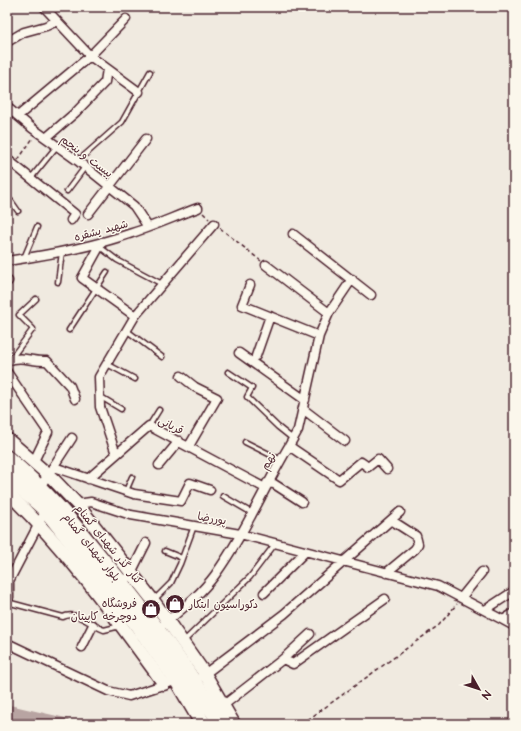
<svg xmlns="http://www.w3.org/2000/svg" width="521" height="731" viewBox="0 0 521 731" font-family="'Architects Daughter','Playpen Sans Arabic',sans-serif">
  <style>
    .lines { fill: none; stroke-linecap: round; stroke-linejoin: round }
    .river { stroke: #b8a4a2; stroke-width: 13 }
    .lane-casing { stroke: #4a1f2b; stroke-width: 7 }
    .street-casing { stroke: #4a1f2b; stroke-width: 11 }
    .secondary-casing { stroke: #4a1f2b; stroke-width: 15 }
    .highway-casing { stroke: #4a1f2b; stroke-width: 18 }
    .path { stroke: #4a1f2b; stroke-width: 1.5; stroke-dasharray: 4 3; stroke-linecap: butt }
    .lane { stroke: #fbf7ec; stroke-width: 4 }
    .street { stroke: #fbf7ec; stroke-width: 8 }
    .secondary { stroke: #fbf7ec; stroke-width: 12 }
    .highway { stroke: #fbf7ec; stroke-width: 15 }
    .labels { text-anchor: middle; stroke-width: 3; stroke-linejoin: round; paint-order: stroke }
    .street-label { font-size: 11px; fill: #4a1f2b; stroke: #fbf7ec }
    .poi-label { font-size: 11px; fill: #4a1f2b; stroke: #fbf7ec; text-anchor: end }
  </style>
  <rect width="100%" height="100%" fill="#f0eae0"/>
  <filter id="ink" filterUnits="userSpaceOnUse"><feTurbulence type="fractalNoise" baseFrequency=".025" numOctaves="2"/><feDisplacementMap in="SourceGraphic" scale="8" xChannelSelector="R" yChannelSelector="G"/><feConvolveMatrix kernelMatrix="1 2 1 2 8 2 1 2 1" color-interpolation-filters="sRGB"/></filter>
  <g filter="url(#ink)">
    <g class="lines">
      <path class="river" d="M7 711 63 724"/>
      <defs>
        <path id="lane" d="M78 161 122 122 150 72
          M31 178 57 146
          M67 191 85 167
          M7 201H11L18 211
          M100 247 117 260 162 284
          M24 258 37 227
          M58 282 62 252
          M69 330 107 272
          M126 330 162 357
          M10 360 33 329 19 315 36 299
          M107 364 135 379
          M228 372 252 388 247 397 278 427 293 439
          M101 397 121 409
          M149 426 159 410
          M245 442 281 460
          M126 491 132 477
          M223 496 252 513
          M165 551 182 558
          M154 600 171 583 180 564 194 526
          M7 602 63 617C77 610 92 626 104 630L120 626
          M184 641 250 577 275 544"/>
        <path id="street" d="M126 19 90 56 139 92
          M7 42 24 32 46 26 57 21
          M7 107 32 128 78 161 134 206 148 227
          M18 116 90 56 44 7
          M46 138 76 112 105 82 107 69
          M7 159 75 214 71 220
          M88 214 146 139
          M293 234 371 295
          M102 242 82 278 135 316
          M7 261C49 255 92 247 132 233 154 226 176 216 198 208
          M266 265 329 313
          M7 281H8
          M250 285 242 305 319 336
          M239 353 305 400
          M256 356 270 316
          M7 361C23 355 31 362 47 361L70 386 75 399
          M7 372 48 432 34 461
          M181 376 195 387 217 398 189 446
          M303 409 345 441
          M289 446 339 480 361 462 368 467 378 459 387 469
          M116 454 100 407 99 377 135 316 214 224
          M159 465 179 441
          M54 467 134 494 181 501 190 483 210 490
          M88 479 149 426 265 488
          M267 483 274 484 302 502
          M40 487 72 438
          M77 504 91 502 131 515 240 534 438 586 503 620 514 613
          M386 573 415 549 418 544 416 536 391 520
          M122 584 131 573 146 543
          M264 593 305 552
          M461 598 482 572
          M7 601 9 597V581L46 510
          M485 610 514 591
          M503 620 514 626
          M164 624C182 609 201 594 215 575 244 535 264 488 289 446L298 430 319 336 329 313 352 279
          M7 643 108 691 129 696 169 683
          M82 647 93 625
          M283 659 293 664 385 599
          M202 676 284 614 400 512
          M220 708 283 659 310 634"/>
        <path id="secondary" d="M7 439 53 479 77 504 155 603 205 674 234 724
          M7 492C67 549 115 617 164 684"/>
        <path id="highway" d="M7 458C45 490 73 523 104 562 147 614 186 667 221 724
          M7 476 46 510 90 565 136 623 177 680 203 724"/>
      </defs>
      <use href="#lane" class="lane-casing"/>
      <use href="#street" class="street-casing"/>
      <use href="#secondary" class="secondary-casing"/>
      <use href="#highway" class="highway-casing"/>
      <path class="path" d="M18 160 33 138
        M7 176 10 171
        M203 213 209 219
        M220 228 261 261
        M302 724 439 625 457 604"/>
      <use href="#lane" class="lane"/>
      <use href="#street" class="street"/>
      <use href="#secondary" class="secondary"/>
      <use href="#highway" class="highway"/>
    </g>
  </g>
  <defs>
    <symbol id="shop-disc" viewBox="-11 -11 22 22"><circle r="9.5" fill="#4a1f2b" stroke="#fbf7ec"/><path d="M-5-2.5h2.3a2.7 3.5 0 0 1 5.4 0H5L5.5 6h-11ZM-1.5-2.5h3a1.5 2.3 0 0 0-3 0Z" fill="#fff"/></symbol>
  </defs>
  <g fill-rule="evenodd">
    <use href="#shop-disc" x="164" y="593" width="22" height="22"/>
    <use href="#shop-disc" x="140" y="598" width="22" height="22"/>
  </g>
  <g class="labels">
    <g class="street-label">
      <text transform="translate(87 156) rotate(37)" y="4">بیست و پنجم</text>
      <text transform="translate(101 230) rotate(-15)" y="4">شهید یشقره</text>
      <text transform="translate(171 425) rotate(27)" y="4">قربانی</text>
      <text transform="translate(268 461) rotate(-59)" y="4">نهم</text>
      <text transform="translate(212 518) rotate(10)" y="4">پوررضا</text>
      <text transform="translate(109 544) rotate(51)" y="4">کنار گذر شهدای گمنام</text>
      <text transform="translate(92 547) rotate(51)" y="4">بلوار شهدای گمنام</text>
    </g>
    <g class="poi-label">
      <text x="137" y="607">فروشگاه<tspan x="137" dy="13">دوچرخه کاپیتان</tspan></text>
      <text x="189" y="608" text-anchor="start">دکوراسیون ابتکار</text>
    </g>
  </g>
  <rect width="521" height="731" fill="none" stroke="#fbf7ec" stroke-width="24"/>
  <rect x="12" y="12" width="497" height="707" fill="none" stroke="#4a1f2b" stroke-width="1.5" filter="url(#ink)"/>
  <g transform="translate(479 689) rotate(129)" stroke="#fbf7ec" stroke-width="3" paint-order="stroke">
  <path d="M0-3L7 15L0 10L-7 15Z" fill="#4a1f2b"/>
  <text y="-6" font-size="11" font-weight="bold" text-anchor="middle" fill="#4a1f2b">N</text>
  </g>
</svg>
